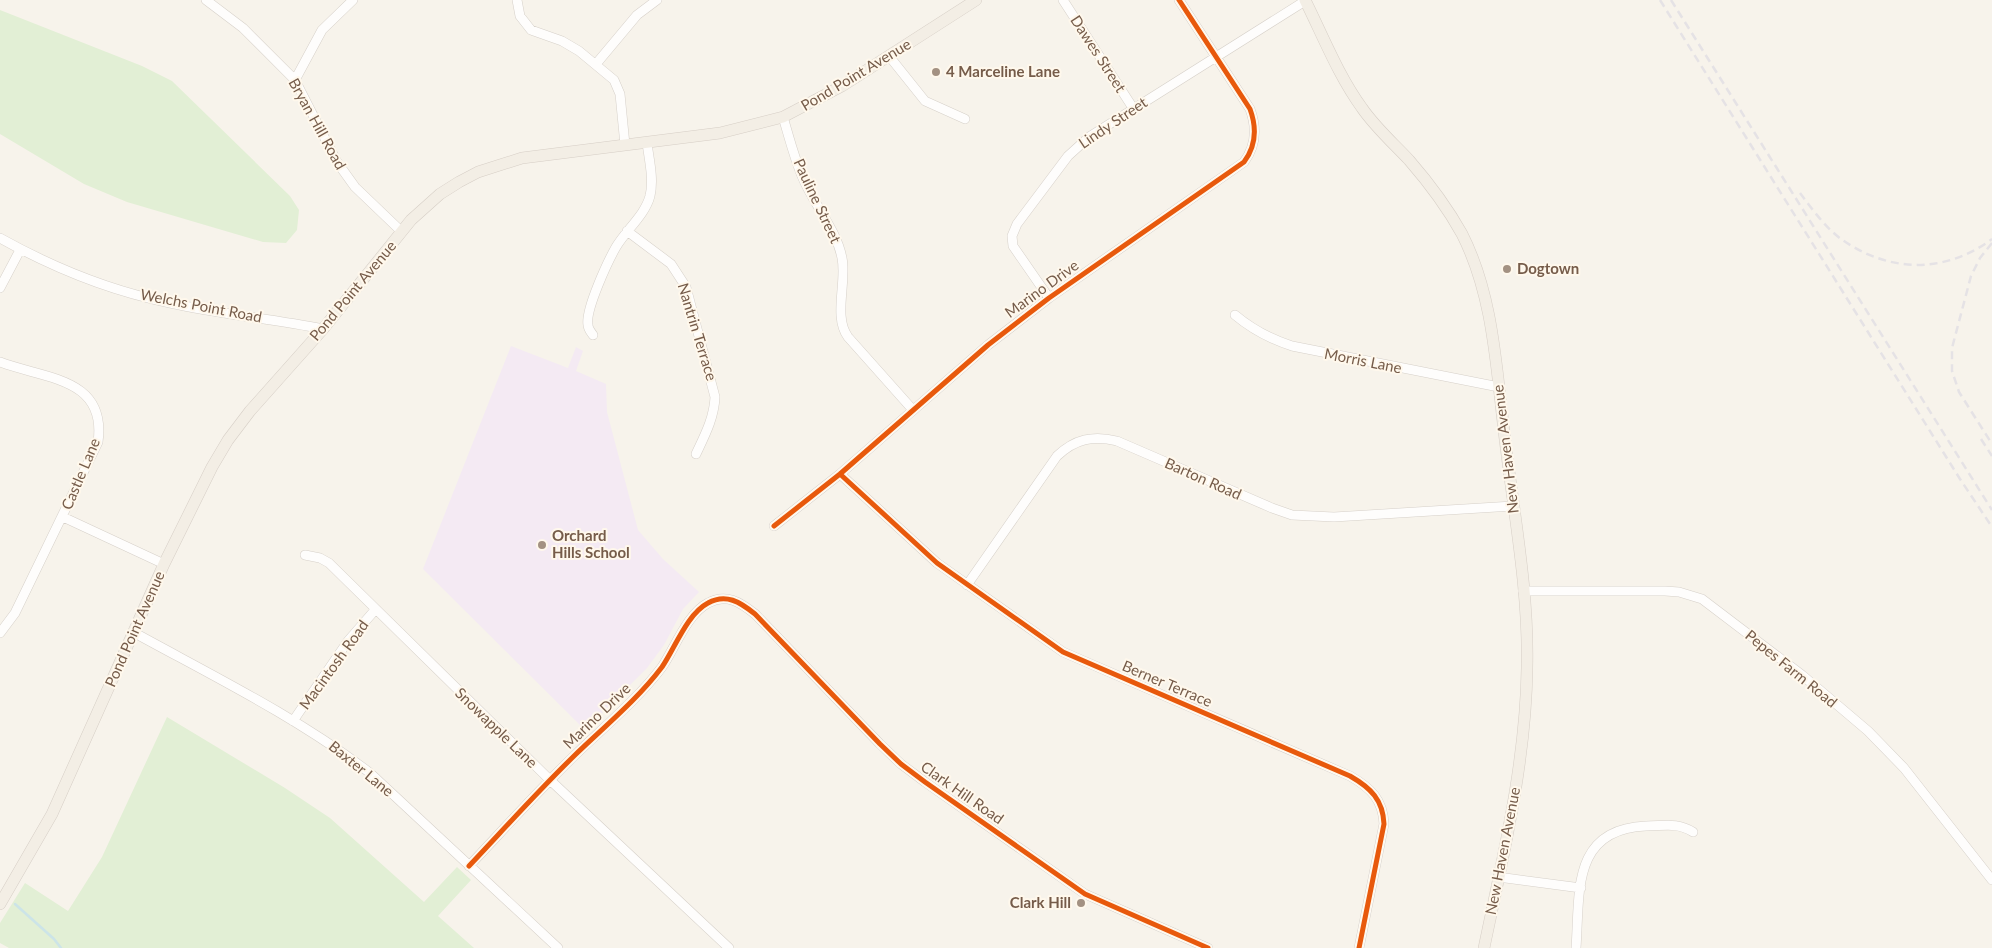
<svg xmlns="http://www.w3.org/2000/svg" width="1992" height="948" viewBox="0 0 1992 948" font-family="Lato,sans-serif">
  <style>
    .education { fill: #f4eaf3 }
    .green { fill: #e2efd5 }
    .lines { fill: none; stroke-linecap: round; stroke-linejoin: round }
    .stream { stroke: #cce4e8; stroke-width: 2.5 }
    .minor-casing { stroke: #d6d0c9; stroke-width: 10 }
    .major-casing { stroke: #d6cec6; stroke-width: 12 }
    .minor { stroke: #fefdfc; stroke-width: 9 }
    .major { stroke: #f3eee5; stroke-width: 11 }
    .rail { stroke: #e5e2e5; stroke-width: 2.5; stroke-dasharray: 8 5; stroke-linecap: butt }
    .cycleway-casing { stroke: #fff8ec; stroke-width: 8 }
    .cycleway { stroke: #e8590c; stroke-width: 5 }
    .poi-dot { fill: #a39182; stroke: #fff8ec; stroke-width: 2 }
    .labels { text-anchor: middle; stroke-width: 4; stroke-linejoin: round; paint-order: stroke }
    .street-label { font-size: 15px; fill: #765c4a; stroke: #fff8ec }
    .poi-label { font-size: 15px; font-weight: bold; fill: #765c4a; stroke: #fff8ec; text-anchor: start }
  </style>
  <rect width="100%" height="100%" fill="#f7f3eb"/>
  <path class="education" d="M511 346 568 368 576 347 583 351 576 371 606 384 607 412 638 530 663 559 699 592 683 609 664 645 647 668 585 730 423 569Z"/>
  <path class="green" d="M0 10 142 66 172 81 290 196 299 210 297 230 286 243 263 242 127 202 84 184 0 134Z
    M167 717 285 788 330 818 424 902 457 867 471 880 438 916 474 948H9L0 943V923L25 883 68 911 102 857Z"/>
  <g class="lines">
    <path class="stream" d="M15 904 54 939 61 948"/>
    <defs>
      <path id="minor" d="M206 0 243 28 295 80 337 162 355 187 402 232
        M517 0 520 16 531 30 562 41 579 51 614 80 620 94 625 145
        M1063 0 1133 108
        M889 56 925 101 965 119
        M596 64 637 15 657 0
        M295 80 322 30 353 0
        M783 117C789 137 794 157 802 176 813 204 836 228 842 258 847 282 833 317 848 337L913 410
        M627 231 671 264 686 287 715 397C714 418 705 435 696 454
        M0 238C52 267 111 291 170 303 220 314 272 319 323 329
        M0 288 20 250
        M1049 298 1013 246 1012 236 1017 224 1068 156 1089 137 1305 1
        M1235 315C1253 330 1270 339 1292 346L1499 387
        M593 335C591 332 588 329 588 325 585 310 608 261 616 247 626 230 645 215 650 196 654 179 649 159 647 143
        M0 362C44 379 107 377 98 442L15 613 0 633
        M840 474 937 563 1063 652 1350 776C1371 788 1383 800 1384 824L1359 948
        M63 517 164 564
        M774 526 840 474 988 345 1049 298 1244 162C1256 146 1257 128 1250 109L1179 0
        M305 555 320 558 329 563 550 780 729 948
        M967 585 1057 456C1075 439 1093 435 1117 441L1272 508 1292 515 1334 517 1513 506
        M1523 591H1665L1679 592 1702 599 1802 675 1868 731 1904 768 1992 880
        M133 632C213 676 297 717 370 773L558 948
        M293 721 348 641 375 610
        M469 866C504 829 538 791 574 756 603 728 638 699 662 667 675 648 687 614 708 603 726 593 740 602 755 614L880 744 901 764 925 782 1085 894 1208 948
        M1498 877 1581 888
        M1576 948C1580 893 1571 829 1646 826 1665 826 1677 822 1693 832"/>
      <path id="major" d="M1305 0C1323 36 1338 75 1362 108 1375 127 1393 143 1409 160 1429 183 1447 207 1462 234 1493 295 1496 365 1504 431 1513 510 1529 589 1527 668 1526 761 1503 857 1484 948
        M0 904 52 814 164 564 212 467 228 440 250 411 323 329 411 220 440 194 459 182 478 172 522 158 720 133 783 117 842 86 976 0"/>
    </defs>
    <use href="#minor" class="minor-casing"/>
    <use href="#major" class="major-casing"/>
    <use href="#minor" class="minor"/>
    <use href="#major" class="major"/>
    <path class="rail" d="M1660 0 1960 479 1992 527
      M1671 0 1992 510
      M1800 193C1812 209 1825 227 1841 239 1889 273 1945 274 1992 239
      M1992 243 1980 258 1971 276 1952 348V371L1959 392 1992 444
      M1981 439 1992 456"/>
    <defs>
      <path id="cycleway" d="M840 474 937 563 1063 652 1350 776C1371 788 1383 800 1384 824L1359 948
        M774 526 840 474 988 345 1049 298 1244 162C1256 146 1257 128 1250 109L1179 0
        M469 866C504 829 538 791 574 756 603 728 638 699 662 667 675 648 687 614 708 603 726 593 740 602 755 614L880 744 901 764 925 782 1085 894 1208 948"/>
    </defs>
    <use href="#cycleway" class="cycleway-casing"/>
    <use href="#cycleway" class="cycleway"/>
  </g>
  <g class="poi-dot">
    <circle cx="936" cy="72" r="5"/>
    <circle cx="1507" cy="269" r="5"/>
    <circle cx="542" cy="545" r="5"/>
    <circle cx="1081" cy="903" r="5"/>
  </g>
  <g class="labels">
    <g class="street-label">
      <text transform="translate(1098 54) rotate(57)" y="5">Dawes Street</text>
      <text transform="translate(856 75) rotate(-31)" y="5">Pond Point Avenue</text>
      <text transform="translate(1113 123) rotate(-34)" y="5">Lindy Street</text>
      <text transform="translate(317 124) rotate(61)" y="5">Bryan Hill Road</text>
      <text transform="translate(817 201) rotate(65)" y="5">Pauline Street</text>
      <text transform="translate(1042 289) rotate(-36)" y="5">Marino Drive</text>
      <text transform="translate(353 291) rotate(-50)" y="5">Pond Point Avenue</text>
      <text transform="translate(201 306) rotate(11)" y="5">Welchs Point Road</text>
      <text transform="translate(697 332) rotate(73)" y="5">Nantrin Terrace</text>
      <text transform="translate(1363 361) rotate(11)" y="5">Morris Lane</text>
      <text transform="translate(1506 449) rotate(-97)" y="5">New Haven Avenue</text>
      <text transform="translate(81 474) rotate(-67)" y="5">Castle Lane</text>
      <text transform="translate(1203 479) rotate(24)" y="5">Barton Road</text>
      <text transform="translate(135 629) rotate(-66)" y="5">Pond Point Avenue</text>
      <text transform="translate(334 665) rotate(-54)" y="5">Macintosh Road</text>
      <text transform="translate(1791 669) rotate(39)" y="5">Pepes Farm Road</text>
      <text transform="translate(1167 684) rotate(23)" y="5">Berner Terrace</text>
      <text transform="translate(597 716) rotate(-44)" y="5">Marino Drive</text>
      <text transform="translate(496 728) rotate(44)" y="5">Snowapple Lane</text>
      <text transform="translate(361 769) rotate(39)" y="5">Baxter Lane</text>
      <text transform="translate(962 793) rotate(35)" y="5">Clark Hill Road</text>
      <text transform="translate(1503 851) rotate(-79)" y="5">New Haven Avenue</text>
    </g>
    <g class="poi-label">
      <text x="946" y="77">4 Marceline Lane</text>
      <text x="1517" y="274">Dogtown</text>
      <text x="552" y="541">Orchard<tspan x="552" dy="17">Hills School</tspan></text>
      <text x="1071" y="908" text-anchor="end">Clark Hill</text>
    </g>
  </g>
</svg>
